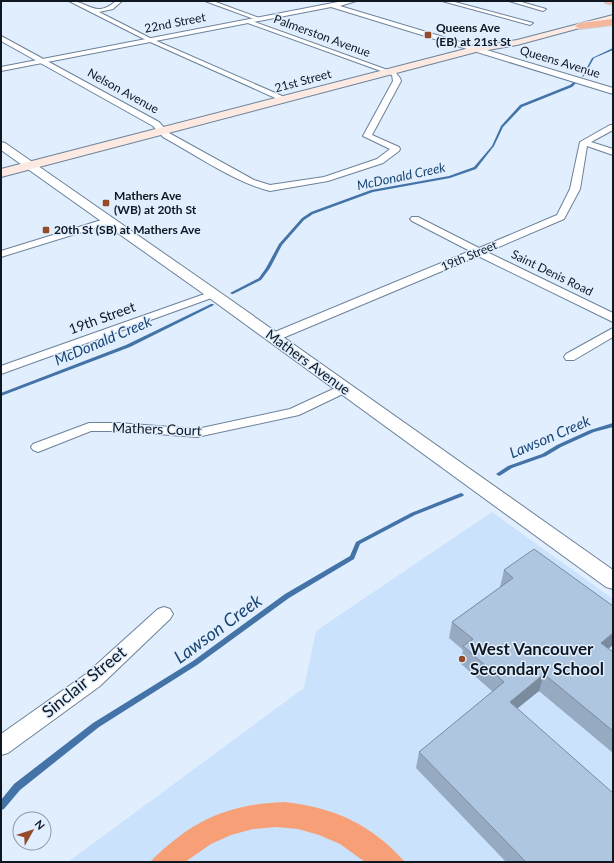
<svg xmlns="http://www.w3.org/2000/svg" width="614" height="863" viewBox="0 0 614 863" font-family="Lato,sans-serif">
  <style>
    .built { fill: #cbe2fd }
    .green { fill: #f7a078 }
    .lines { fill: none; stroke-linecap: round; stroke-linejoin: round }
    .stream { fill: #4473a7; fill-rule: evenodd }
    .minor-casing { stroke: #6c829a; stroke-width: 2 }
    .tertiary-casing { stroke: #6c829a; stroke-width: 2 }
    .secondary-casing { stroke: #6c829a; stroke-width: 2 }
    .motorway-casing { stroke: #cfd1d3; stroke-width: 2 }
    .minor { fill: #fff; fill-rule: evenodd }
    .tertiary { fill: #fff; fill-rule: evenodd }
    .secondary { fill: #fce9e1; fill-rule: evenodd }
    .motorway { fill: #f4b79c; fill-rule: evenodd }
    .wall { fill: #96aac1 }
    .shaded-wall { fill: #7a8b9d }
    .building { fill: #afc6e0; stroke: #7a8b9d }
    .poi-dot { fill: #934b28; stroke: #e0eefe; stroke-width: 1.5 }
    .labels { text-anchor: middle; stroke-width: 3; stroke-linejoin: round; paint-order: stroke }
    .far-street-label { font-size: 12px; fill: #0f1721; stroke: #e0eefe }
    .far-poi-label { font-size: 12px; font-weight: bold; fill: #0f1721; stroke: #e0eefe; text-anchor: start }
    .far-water-label { font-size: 13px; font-style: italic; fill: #194573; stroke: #e0eefe }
    .street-label { font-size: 14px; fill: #0f1721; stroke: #e0eefe }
    .water-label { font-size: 15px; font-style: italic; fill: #194573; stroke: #e0eefe }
    .near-poi-label { font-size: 17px; font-weight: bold; fill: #0f1721; stroke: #e0eefe; text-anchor: start }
    .near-street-label { font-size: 17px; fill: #0f1721; stroke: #e0eefe }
    .near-water-label { font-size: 18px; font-style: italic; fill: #194573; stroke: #e0eefe }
  </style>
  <rect width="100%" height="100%" fill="#e0eefe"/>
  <path class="built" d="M492 512 613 599V862H68L304 688 316 631Z"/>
  <path class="green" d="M285 802C335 808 371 824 405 862H365L340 844 319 835 298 829 276 827 253 829 231 835 211 844 185 862H150C191 821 227 804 285 802Z"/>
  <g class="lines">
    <path class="stream" d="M613 48V50L594 58 584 76 582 77 592 58Z
      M575 81 577 82 572 87 522 107 503 127 494 146 476 169 450 178 373 192 313 214 304 220 282 245 270 268 261 280 233 294H232L230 293 259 278 266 268 279 244 302 218 311 212 371 190 449 176 474 167 492 146 501 126 520 105 570 85Z
      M211 304H213L214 305 130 347 1 396V393L126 345Z
      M613 423V427L594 432 561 447 546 456 512 468 501 475 499 476 496 474 508 466 542 454 557 445 590 430Z
      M461 493 463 494 464 495 463 496 415 515 360 544 354 559 289 598 197 665 99 727 20 790 4 809 1 810V800L14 784 93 723 193 661 285 594 350 556 356 542 411 513Z"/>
    <defs>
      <path id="minor" d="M69 1C89 1 95 19 116 1H122L113 9 99 12 152 39 289 99 288 101H282L148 41Z
        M205 1H213L262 19 257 20Z
        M442 1H451L533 23 530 25Z
        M509 1H518L546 9 543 11Z
        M245 20H249L396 73 400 78 401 81 372 135 399 147 400 149 399 151 383 163 328 181 270 191C234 182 196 155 163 137L153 126 1 41V36L3 37 159 122 169 133 254 180 270 185 324 177 377 159 390 149 363 136 393 81 392 75 245 22Z
        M610 125H613V130L591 142 613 149V155L587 146 580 189 564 219 487 252 613 313V322L478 256 278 340H270L268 337 270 334 470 251 412 221 410 219 412 217H418L479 248 557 215 570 189 580 142Z
        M108 218 111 219 113 221 111 223 1 257V251Z
        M213 291 219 294 217 296 1 374V366Z
        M613 328V337L574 360H566L564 357 566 354Z
        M344 384 349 385 351 388 349 391 299 415 197 437 118 431H91L38 452 33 450 31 447 33 444 89 423H118L197 429 290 409Z
        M164 607 170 609 173 614 170 619 100 686 8 753 1 755V734L86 674 158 609Z"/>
      <path id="tertiary" d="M343 1H356L340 6 613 88V94L331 7 1 71V67Z
        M1 142 5 143 218 291 613 570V589L606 587 208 297 1 150Z"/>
      <path id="secondary" d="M613 15V19L517 45 476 52 1 177V169L473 47 517 40Z"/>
      <path id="motorway" d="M604 1H613V5L605 3Z
        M613 19V25L580 29 575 26 580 23Z"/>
    </defs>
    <use href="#minor" class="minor-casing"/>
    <use href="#tertiary" class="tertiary-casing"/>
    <use href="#secondary" class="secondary-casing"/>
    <use href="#motorway" class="motorway-casing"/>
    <use href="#minor" class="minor"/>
    <use href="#tertiary" class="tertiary"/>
    <use href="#secondary" class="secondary"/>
    <use href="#motorway" class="motorway"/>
  </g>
  <path class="wall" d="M504 570 613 652V753L539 691 517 709 613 862H506L416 768 419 752 493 692 460 663 463 650 449 638 452 622 500 587Z"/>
  <path class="shaded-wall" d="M613 633V645L595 660 601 643Z
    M544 674 539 691 505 718 510 702Z"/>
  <path class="building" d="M534 549 613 606V633L601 643 613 652V731L544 674 510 702 613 793V862H526L419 752 504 682 463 646 473 639 452 622 513 578 504 570Z"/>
  <g class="poi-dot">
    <rect x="424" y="31" width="8" height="8" rx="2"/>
    <rect x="102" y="199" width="8" height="8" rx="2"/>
    <rect x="42" y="226" width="8" height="8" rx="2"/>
    <circle cx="462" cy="659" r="4"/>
  </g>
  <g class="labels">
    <g class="far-street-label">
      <text transform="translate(175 23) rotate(-11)" y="4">22nd Street</text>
      <text transform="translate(322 36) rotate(20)" y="4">Palmerston Avenue</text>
      <text transform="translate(560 62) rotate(17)" y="4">Queens Avenue</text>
      <text transform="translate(303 81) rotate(-15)" y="4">21st Street</text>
      <text transform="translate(123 91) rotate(29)" y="4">Nelson Avenue</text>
      <text transform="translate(469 256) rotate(-23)" y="4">19th Street</text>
      <text transform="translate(552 273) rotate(26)" y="4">Saint Denis Road</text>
    </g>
    <g class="far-poi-label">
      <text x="436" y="32">Queens Ave<tspan x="436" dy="14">(EB) at 21st St</tspan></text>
      <text x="114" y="200">Mathers Ave<tspan x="114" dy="14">(WB) at 20th St</tspan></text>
      <text x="54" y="234">20th St (SB) at Mathers Ave</text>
    </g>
    <g class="far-water-label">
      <text transform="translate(401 176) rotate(-12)" y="5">McDonald Creek</text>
    </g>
    <g class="street-label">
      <text transform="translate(102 318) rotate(-20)" y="5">19th Street</text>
      <text transform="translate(308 362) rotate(36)" y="5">Mathers Avenue</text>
      <text transform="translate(157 429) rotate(2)" y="5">Mathers Court</text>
    </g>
    <g class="water-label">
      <text transform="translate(103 341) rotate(-23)" y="5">McDonald Creek</text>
      <text transform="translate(550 437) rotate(-23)" y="5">Lawson Creek</text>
    </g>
    <g class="near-poi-label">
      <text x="470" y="655">West Vancouver<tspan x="470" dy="20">Secondary School</tspan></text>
    </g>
    <g class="near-street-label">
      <text transform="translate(84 682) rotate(-39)" y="6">Sinclair Street</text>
    </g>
    <g class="near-water-label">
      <text transform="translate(218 629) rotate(-36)" y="6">Lawson Creek</text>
    </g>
  </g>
  <rect width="614" height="863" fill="none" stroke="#0f1721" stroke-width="4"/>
  <g transform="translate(32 831) rotate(51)"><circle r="19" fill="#e0eefe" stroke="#8c98a6"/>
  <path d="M0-3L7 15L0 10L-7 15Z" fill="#934b28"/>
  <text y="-6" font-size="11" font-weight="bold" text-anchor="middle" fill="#0f1721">N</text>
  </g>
</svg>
